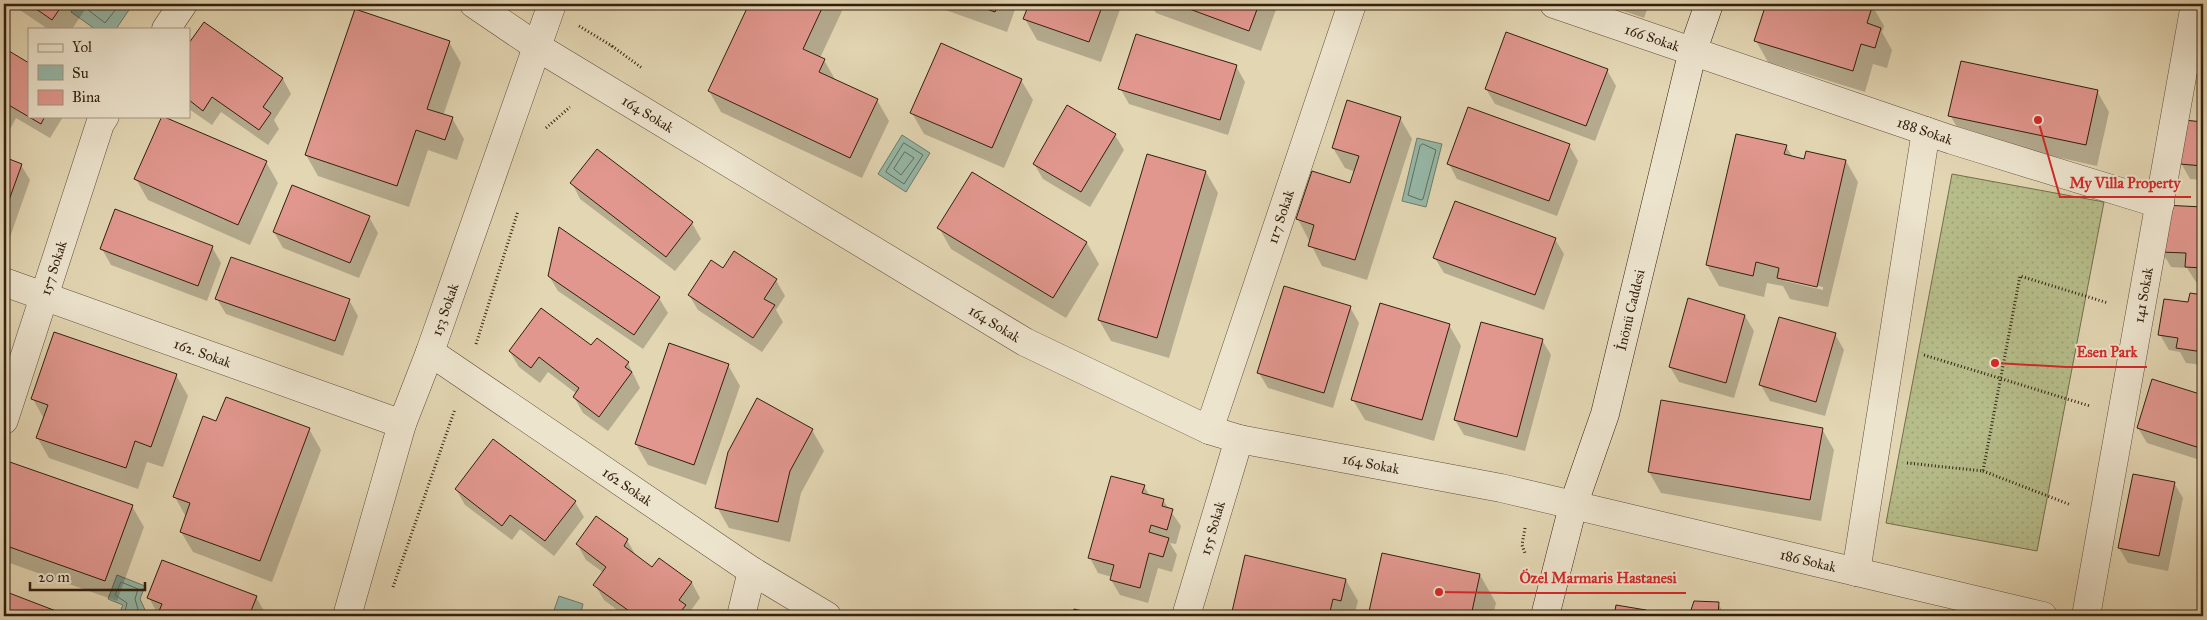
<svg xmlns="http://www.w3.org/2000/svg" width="2207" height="620" viewBox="0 0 2207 620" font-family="'IM FELL Great Primer',serif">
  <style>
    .grass { fill: url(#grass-dots); stroke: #746e4c }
    .water { fill: #96b9a9; stroke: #6e7b6b }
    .shadow { fill: #0003; fill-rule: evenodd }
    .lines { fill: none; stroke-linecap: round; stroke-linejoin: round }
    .shore { stroke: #646c5c; stroke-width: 1 }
    .building { fill: #e1978e; stroke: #331f0f }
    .street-casing { stroke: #5f4d38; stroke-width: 29 }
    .secondary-casing { stroke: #331f0f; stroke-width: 29 }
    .path { stroke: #331f0f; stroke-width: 3; stroke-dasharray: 1 2.5; stroke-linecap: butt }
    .street { stroke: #ede4ce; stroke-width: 28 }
    .secondary { stroke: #ede4ce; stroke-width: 28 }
    .labels { text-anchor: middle; stroke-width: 4; stroke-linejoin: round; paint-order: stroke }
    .street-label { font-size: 14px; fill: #331f0f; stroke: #ede4ce }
    .leader { fill: none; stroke: #d62828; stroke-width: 2 }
    .callout-dot { fill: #d62828; stroke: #ede4ce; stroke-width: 2 }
    .callout-label { font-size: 15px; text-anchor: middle; font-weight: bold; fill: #d62828; stroke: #ede4ce; stroke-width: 4; stroke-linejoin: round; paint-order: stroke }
  </style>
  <defs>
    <pattern id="grass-dots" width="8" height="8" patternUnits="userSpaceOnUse" patternTransform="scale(1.25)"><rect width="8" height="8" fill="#b6bd8a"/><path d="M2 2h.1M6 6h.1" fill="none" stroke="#9da276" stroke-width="1.8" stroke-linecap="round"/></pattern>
  </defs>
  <rect width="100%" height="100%" fill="#e3d6b3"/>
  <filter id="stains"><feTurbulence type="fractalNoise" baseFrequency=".004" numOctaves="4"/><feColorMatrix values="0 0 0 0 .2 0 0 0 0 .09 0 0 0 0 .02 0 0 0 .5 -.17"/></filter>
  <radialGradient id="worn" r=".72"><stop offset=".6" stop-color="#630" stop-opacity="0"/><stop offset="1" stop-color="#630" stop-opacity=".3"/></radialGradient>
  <path class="grass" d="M1952 174 2104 202 2037 551 1886 523Z"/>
  <path class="water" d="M76 4H133L116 29H95L71 12Z
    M902 135 930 153 906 192 878 174Z
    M1417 138 1442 144 1426 207 1402 201Z
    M117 575 145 586 140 599 146 612 144 616H118L123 605 108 599Z
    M559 596 583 604 581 612 592 616H552Z"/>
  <path class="shadow" d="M11 4H89L72 29H48Z
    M751 4H838L842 11 820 58 824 60 836 81 877 100 889 121 862 178 721 112 709 91Z
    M938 4H1017L1007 32 940 8Z
    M1030 4H1122L1101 62 1037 40 1025 19Z
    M1151 4H1278L1261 51 1156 13Z
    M1604 4H1649L1644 18Z
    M1767 4 1872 5 1884 26 1882 32 1892 50 1887 68 1873 64 1865 92 1768 62 1756 41Z
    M204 24 283 79 291 94 274 120 279 129 268 145 221 112 212 125 189 109V45Z
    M449 42 461 63 443 116 452 118 464 139 457 160 428 150 409 207 318 176 306 155Z
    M2203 42V65L2199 57Z
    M4 50 29 65V116L63 117 50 138 16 118 9 131 4 129Z
    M1236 66 1245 82 1228 135 1129 104 1120 88Z
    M1607 70 1616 86 1595 141 1495 104 1486 89Z
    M1021 80 1033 100 1004 168 924 134 912 113Z
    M2097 91 2109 112 2097 166 1962 136 1950 115Z
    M1400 118 1412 139 1367 280 1322 266 1298 219 1351 185 1356 172 1345 168 1333 148Z
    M2186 122 2203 123V180L2190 179 2181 163Z
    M1115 135 1124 150 1090 207 1043 179 1034 164Z
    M1569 145 1578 161 1557 216 1457 179 1449 164Z
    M1786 146 1793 158 1805 160 1846 161 1858 182 1828 307 1790 299 1783 286 1767 283 1764 297 1719 286 1707 265ZM1785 278 1823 287V290L1785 281Z
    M4 159 21 165 30 180 10 237 4 235Z
    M266 162 278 183 250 245 148 200 136 179Z
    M1206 172 1218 193 1169 358 1111 341 1099 320Z
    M972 174 1087 243 1099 264 1066 318 951 249 939 228Z
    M572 183 692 223 701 239 675 271 580 199Z
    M2164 206 2203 208V283L2196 282 2187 268 2171 267 2162 252Z
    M116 211 212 247 221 263 207 301 111 265 102 249Z
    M369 217 378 233 359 278 283 248 274 232Z
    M1555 239 1564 254 1544 310 1444 273 1435 258Z
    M724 270 776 280 785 296 776 310 783 322 762 352 698 310 689 295Z
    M549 276 659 298 668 313 643 349 558 291Z
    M2191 294 2203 296V365L2186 363 2180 352 2169 350 2160 335 2189 304Z
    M217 299 349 300 358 316 343 356 226 314Z
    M1350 307 1359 323 1333 408 1268 388 1259 373Z
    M1745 316 1754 331 1734 398 1679 382 1670 367Z
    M1449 325 1461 346 1434 441 1365 420 1353 400Z
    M1835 334 1844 350 1825 416 1770 401 1761 385Z
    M1542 340 1551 355 1525 451 1464 435 1455 420Z
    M591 347 628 363 640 388 608 431 583 413 574 397 577 394 548 372 540 383 519 367 510 352Z
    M728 365 740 386 706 485 648 465 636 444Z
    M176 375 188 396 163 467 147 462 138 489 49 458 37 437 44 419 33 399Z
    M2153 381 2203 397V461L2147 443 2138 428Z
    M309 429 321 450 272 582 193 552 181 532 186 517 175 497Z
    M1822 429 1834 450 1821 521 1661 493 1649 472Z
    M812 430 824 451 801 493 790 542 729 528 717 507Z
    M4 461 132 506 144 527 117 601 4 561Z
    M2174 483 2183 498 2168 571 2128 563 2119 548Z
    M1144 486 1150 496 1163 500 1181 526 1176 544 1170 543 1177 555 1172 572 1158 568 1148 603 1120 595 1111 580 1112 577 1098 573 1090 558Z
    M456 489 575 502 584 517 554 556 520 529 512 540 465 505Z
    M627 540 636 556 653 569 692 583 700 598 689 613 691 616H625L604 600 595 585 604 573 586 560 577 544Z
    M1383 554 1480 575 1496 603 1493 616H1369Z
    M1245 557 1346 580 1358 601 1354 616H1232Z
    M4 592 66 616H4Z
    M256 597 267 616H159L149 598Z
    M1695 602 1718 603 1725 616H1691Z
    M1617 606 1645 611 1648 616H1615Z"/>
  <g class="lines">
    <path class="shore" d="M86 4 87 9 105 23 120 4
      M904 143 923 155 904 184 886 172Z
      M1423 144 1436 150 1423 199 1421 200 1408 195 1420 146Z
      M905 152 914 158 901 175 894 169Z
      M124 616 127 603 115 595 121 582 138 589 135 599 140 616"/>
  </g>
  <path class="building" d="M29 4H63L52 20Z
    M749 4H824L803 49 825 59 819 72 878 99 850 158 708 91Z
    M973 4H998L995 12Z
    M1029 4H1103L1089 42 1023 19Z
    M1176 4H1259L1249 31Z
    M1766 4H1873L1867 23 1881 28 1875 48 1861 44 1853 71 1754 41Z
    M355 9 450 41 427 109 453 117 445 140 416 130 397 186 305 155Z
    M204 22 283 78 263 107 271 113 259 130 212 97 203 111 189 100V43Z
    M1506 32 1608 69 1586 126 1485 89Z
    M1136 34 1237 65 1220 120 1118 89Z
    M2203 37V59L2198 58Z
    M941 43 1022 79 992 148 910 113Z
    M4 48 29 63V116H45L41 124 7 104 4 110Z
    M1961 61 2098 90 2086 145 1948 116Z
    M1347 100 1401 117 1355 260 1308 246 1314 225 1296 219 1312 171 1350 183 1359 156 1332 148Z
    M1067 105 1116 134 1081 192 1033 164Z
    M1468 107 1570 144 1549 201 1447 164Z
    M162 116 267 161 238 225 134 179Z
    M2184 120 2203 122V166L2180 164Z
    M1736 134 1787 145 1784 154 1804 159 1806 151 1846 160 1817 287 1777 278 1779 268 1756 262 1753 276 1706 265Z
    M597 149 693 222 666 257 570 183Z
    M1147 154 1206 171 1157 338 1098 320Z
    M4 157 22 164 4 214Z
    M972 172 1087 242 1053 298 937 228Z
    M292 185 370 216 350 263 273 232Z
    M1455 201 1556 238 1535 295 1433 258Z
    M2163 205 2203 207V268L2185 267 2186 253 2160 252Z
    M115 209 213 246 198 286 100 249Z
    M559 227 660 297 634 335 548 276Z
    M734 251 777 279 764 299 775 305 753 338 688 295 711 260 723 268Z
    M231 257 350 299 335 341 215 299Z
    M1284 286 1351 306 1324 393 1257 373Z
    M2190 293 2203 295V352L2176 348 2178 338 2158 335 2164 299 2188 302Z
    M1688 298 1745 315 1726 383 1669 367Z
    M1380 303 1450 324 1422 420 1351 400Z
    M541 308 591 345 597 338 629 362 625 367 632 372 599 417 573 397 579 388 539 357 531 368 509 351Z
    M1779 317 1836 333 1816 402 1759 385Z
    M1481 322 1543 339 1517 437 1454 420Z
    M54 332 177 374 151 447 135 441 126 468 36 438 48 405 31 399Z
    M669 343 729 364 694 465 635 444Z
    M2152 379 2203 395V449L2137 428Z
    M226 397 310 428 260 561 180 532 190 503 173 497 203 416 216 421Z
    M757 398 813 429 790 471 778 522 715 508 728 452Z
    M1661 400 1823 428 1810 500 1648 472Z
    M493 439 576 501 545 541 510 515 502 526 455 489Z
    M4 460 133 505 105 581 4 545Z
    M2133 474 2175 482 2159 556 2118 548Z
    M1111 476 1145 485 1142 493 1164 499 1162 506 1173 509 1167 530 1151 525 1149 532 1169 538 1163 557 1149 553 1140 588 1110 580 1114 565 1088 558Z
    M596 516 628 539 624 546 652 567 659 558 692 582 679 600 686 605 677 616H648L642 612 639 616H636L593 585 606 567 576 544Z
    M1382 553 1480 574 1471 616H1368Z
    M1245 555 1346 579 1341 601 1333 599 1329 616H1231Z
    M162 560 257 596 249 616H157L162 604 147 598Z
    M4 591 69 616H4Z
    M1694 601 1719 602 1718 615 1730 616H1689Z
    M1616 605 1646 610 1645 616H1614Z
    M1074 609 1104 616H1072Z"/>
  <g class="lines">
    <defs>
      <g id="street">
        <path id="s1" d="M474 4 539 48 1025 342 1209 430 1239 439 1501 488 2043 616"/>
        <path id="s2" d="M1554 4 1952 140 2160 204"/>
        <path d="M166 29 183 4"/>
        <path id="s3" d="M4 282 402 424"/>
        <path id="s4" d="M430 352 752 571 827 616"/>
        <path id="s5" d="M4 420 100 124 105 116"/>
        <path id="s6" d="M1209 430 1352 4"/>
        <path d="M1856 572 1926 131"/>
        <path id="s7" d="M347 616 402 424 430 352 552 4"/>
        <path d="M741 616 752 571"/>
        <path id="s8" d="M1186 616 1239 439"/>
        <path id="s9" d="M2086 616 2195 4"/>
      </g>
      <g id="secondary">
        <path id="s10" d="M1545 616 1573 506 1605 414 1693 50 1709 4"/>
      </g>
    </defs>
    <use href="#street" class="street-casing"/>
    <use href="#secondary" class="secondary-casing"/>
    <path class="path" d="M579 26 612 46 611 49
      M612 46 642 68
      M546 128 570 107
      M476 344 518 211
      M1924 355 2090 406
      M1907 463 1983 471 2020 276 2108 303
      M1983 471 2071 505
      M1525 528 1522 545 1525 553
      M393 587 455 409"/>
    <use href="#street" class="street"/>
    <use href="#secondary" class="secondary"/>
  </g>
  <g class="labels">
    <g class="street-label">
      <text dy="5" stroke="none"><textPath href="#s2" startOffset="104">166 Sokak</textPath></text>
      <text dy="5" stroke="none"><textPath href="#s1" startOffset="206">164 Sokak</textPath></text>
      <text dy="5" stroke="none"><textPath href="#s2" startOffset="392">188 Sokak</textPath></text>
      <text dy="5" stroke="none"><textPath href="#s6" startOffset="225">117 Sokak</textPath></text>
      <text dy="5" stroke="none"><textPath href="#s5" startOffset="160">157 Sokak</textPath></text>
      <text dy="5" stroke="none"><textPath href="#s9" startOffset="326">141 Sokak</textPath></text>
      <text dy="5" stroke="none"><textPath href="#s7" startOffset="322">153 Sokak</textPath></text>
      <text dy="5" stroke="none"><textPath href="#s10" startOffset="318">İnönü Caddesi</textPath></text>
      <text dy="5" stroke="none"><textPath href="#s1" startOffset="611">164 Sokak</textPath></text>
      <text dy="5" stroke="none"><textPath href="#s3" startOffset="211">162. Sokak</textPath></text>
      <text dy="5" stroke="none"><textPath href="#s1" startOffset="1016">164 Sokak</textPath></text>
      <text dy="5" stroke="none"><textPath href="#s4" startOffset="239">162 Sokak</textPath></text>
      <text dy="5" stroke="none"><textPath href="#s8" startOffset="92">155 Sokak</textPath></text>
      <text dy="5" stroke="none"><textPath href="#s1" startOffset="1464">186 Sokak</textPath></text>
    </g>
  </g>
  <path class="leader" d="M2038 120L2060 197H2191M1995 363L2066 367H2147M1439 592L1509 593H1686"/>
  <g class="callout-dot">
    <circle cx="2038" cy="120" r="5"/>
    <circle cx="1995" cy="363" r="5"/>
    <circle cx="1439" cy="592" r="5"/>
  </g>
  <g class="callout-label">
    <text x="2125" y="188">My Villa Property</text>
    <text x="2107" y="357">Esen Park</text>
    <text x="1598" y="583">Özel Marmaris Hastanesi</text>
  </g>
  <rect width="2207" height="620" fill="none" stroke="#e3d6b3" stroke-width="20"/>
  <rect x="5" y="5" width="2197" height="610" fill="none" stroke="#331f0f" stroke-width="2.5"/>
  <rect x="10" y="10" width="2187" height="600" fill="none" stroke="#331f0f"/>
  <rect x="28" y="28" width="162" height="90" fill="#ede4ce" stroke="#a39582"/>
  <rect x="38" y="44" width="25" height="8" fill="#ede4ce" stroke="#a39582"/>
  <text x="72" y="52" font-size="15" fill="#331f0f">Yol</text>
  <rect x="38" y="65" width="25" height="15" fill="#96b9a9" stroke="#a39582"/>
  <text x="72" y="78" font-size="15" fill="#331f0f">Su</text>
  <rect x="38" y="90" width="25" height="15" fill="#e1978e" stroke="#a39582"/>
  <text x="72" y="102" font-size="15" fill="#331f0f">Bina</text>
  <path d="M30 582v8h115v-8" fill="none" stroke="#331f0f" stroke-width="2.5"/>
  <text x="38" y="582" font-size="15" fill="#331f0f" stroke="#ede4ce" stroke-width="4" paint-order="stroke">20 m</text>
  <rect width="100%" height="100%" filter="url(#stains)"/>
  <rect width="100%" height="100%" fill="url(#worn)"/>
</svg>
